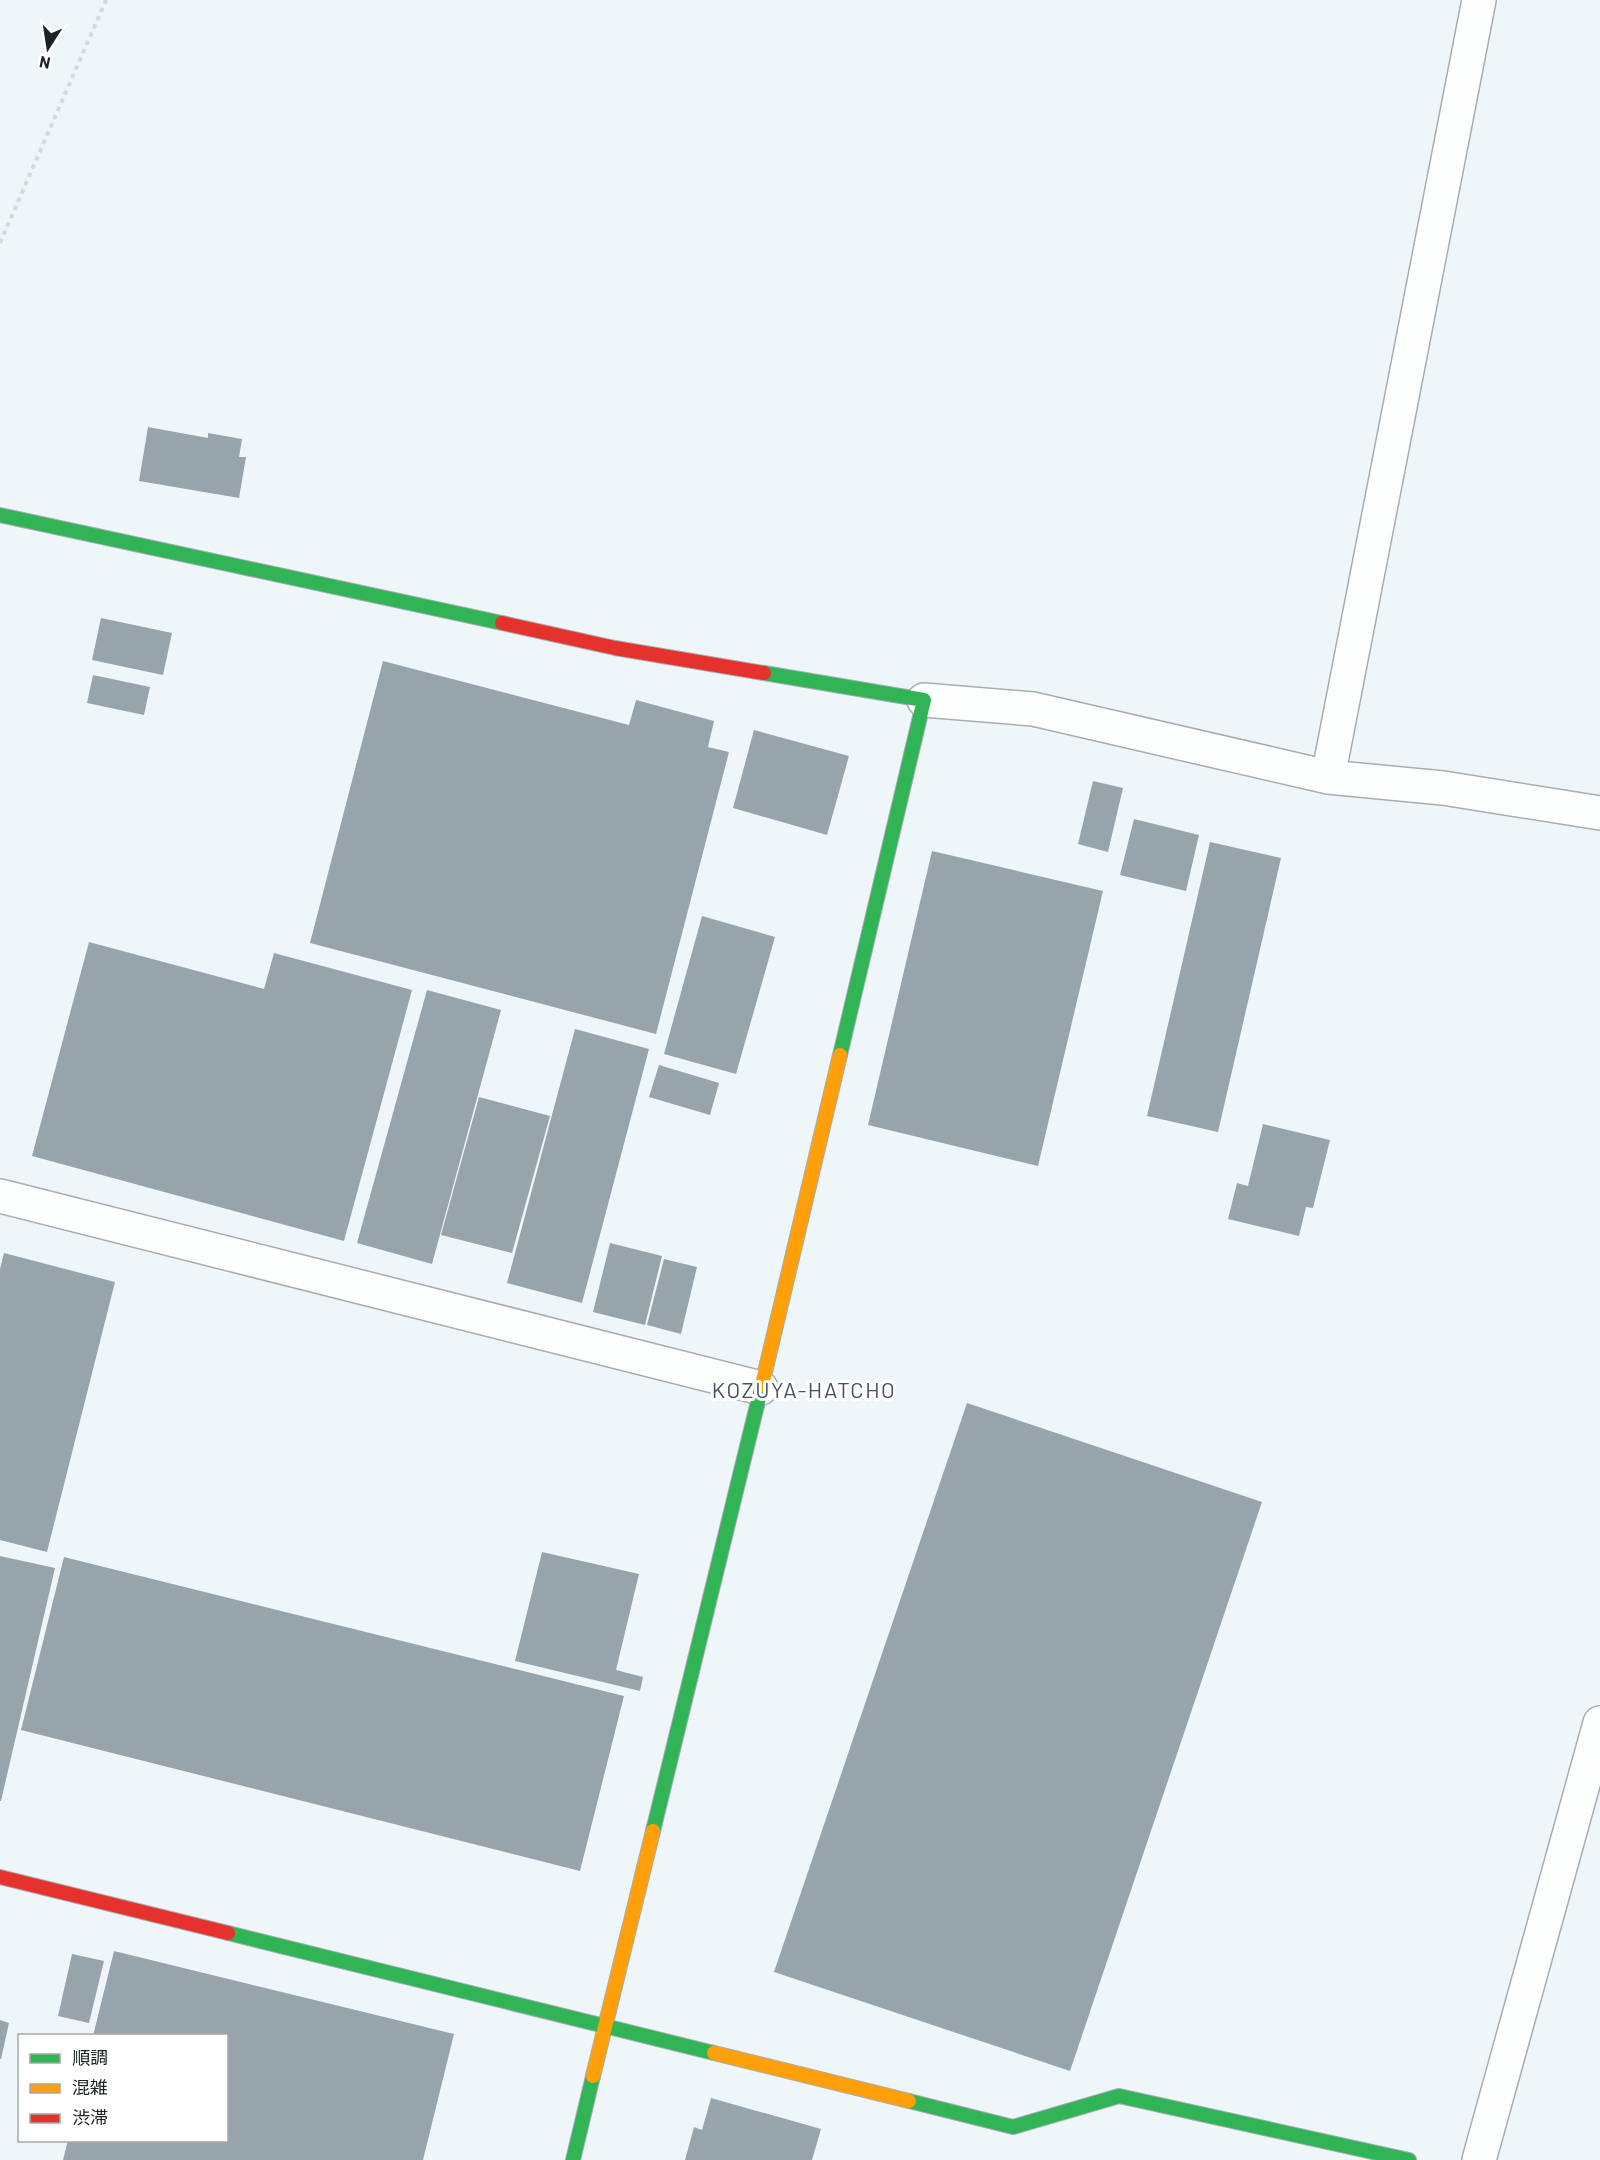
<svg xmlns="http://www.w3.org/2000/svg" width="1600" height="2160" viewBox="0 0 1600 2160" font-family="Barlow,'Noto Sans JP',sans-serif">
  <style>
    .building { fill: #98a4ab }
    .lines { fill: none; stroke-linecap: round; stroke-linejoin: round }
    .street-casing { stroke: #a7adb1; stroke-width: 36 }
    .fast-casing { stroke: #a7adb1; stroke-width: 16 }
    .slow-casing { stroke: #a7adb1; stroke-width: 16 }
    .jam-casing { stroke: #a7adb1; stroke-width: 16 }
    .path { stroke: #d6d9db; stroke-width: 4; stroke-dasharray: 4.5 4.5; stroke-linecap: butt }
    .street { stroke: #fdfefe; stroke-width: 33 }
    .fast { stroke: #30b455; stroke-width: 14 }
    .slow { stroke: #ff9f0a; stroke-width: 14 }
    .jam { stroke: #e5322d; stroke-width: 14 }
    .labels { text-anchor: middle; stroke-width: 6; stroke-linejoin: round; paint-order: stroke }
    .neighbourhood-label { font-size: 22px; letter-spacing: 1.5px; fill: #43525c; stroke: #fff }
  </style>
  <rect width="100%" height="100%" fill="#eff6fa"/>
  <path class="building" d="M148 427 208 438V433L242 439 239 457H246L239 498 139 481Z
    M101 618 172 633 163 675 92 660Z
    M383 661 629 725 636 700 714 721 708 747 729 752 656 1034 310 943Z
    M93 675 150 687 144 715 87 703Z
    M754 730 849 756 827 835 733 808Z
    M1093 781 1123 788 1108 852 1078 844Z
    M1134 819 1199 835 1186 891 1120 875Z
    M1210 842 1281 858 1218 1132 1147 1116Z
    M932 851 1103 891 1038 1166 868 1125Z
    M702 916 775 937 736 1074 664 1054Z
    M89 942 264 989 274 953 412 990 344 1241 32 1156Z
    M427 990 501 1010 432 1264 357 1243Z
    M575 1029 649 1049 582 1303 507 1283Z
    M659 1065 719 1083 710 1115 649 1097Z
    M479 1097 550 1116 512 1253 441 1235Z
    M1263 1124 1330 1140 1313 1208 1306 1207 1299 1236 1228 1219 1237 1183 1248 1186Z
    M610 1243 662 1256 645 1325 593 1312Z
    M4 1253 115 1282 47 1552 0 1540V1269Z
    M664 1259 697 1267 681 1334 647 1325Z
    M967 1403 1262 1502 1070 2071 774 1972Z
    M542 1552 639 1574 616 1670 643 1677 640 1691 515 1661Z
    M0 1556 55 1568 1 1801H0Z
    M64 1557 624 1696 580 1871 21 1730Z
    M114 1951 454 2034 423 2160H63L68 2140H226V2036H93Z
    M72 1954 104 1961 89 2023 58 2016Z
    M0 2020 9 2023 1 2059H0Z
    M711 2098 821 2129 812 2160H685L694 2127 702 2130Z"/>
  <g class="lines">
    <defs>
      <path id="street" d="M924 700 1033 709 1328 777 1443 788 1600 813
        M1328 777 1479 0
        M0 1196 761 1388
        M1479 2160 1600 1723"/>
      <path id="fast" d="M0 515 502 623
        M764 673 924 700 840 1055
        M653 1831 762 1385
        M228 1933 714 2053
        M909 2101 1013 2127 1119 2096 1409 2160
        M573 2160 593 2076"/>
      <path id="slow" d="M762 1385 840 1055
        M714 2053 909 2101
        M593 2076 653 1831"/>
      <path id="jam" d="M502 623 615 648 764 673
        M0 1877 228 1933"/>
    </defs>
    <use href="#street" class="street-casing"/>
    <use href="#fast" class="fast-casing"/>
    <use href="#slow" class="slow-casing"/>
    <use href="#jam" class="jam-casing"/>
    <path class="path" d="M0 243 106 0"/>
    <use href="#street" class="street"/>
    <use href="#fast" class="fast"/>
    <use href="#slow" class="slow"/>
    <use href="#jam" class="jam"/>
  </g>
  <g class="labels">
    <g class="neighbourhood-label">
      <text x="804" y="1398">KOZUYA-HATCHO</text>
    </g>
  </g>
  <rect x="18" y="2034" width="210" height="108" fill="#ffffff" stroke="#a4a7a8" stroke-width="1.5"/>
  <rect x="30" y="2054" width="30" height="9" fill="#30b455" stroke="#a4a7a8" stroke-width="1.5"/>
  <text x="72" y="2064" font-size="18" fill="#1b2226">順調</text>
  <rect x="30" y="2084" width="30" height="9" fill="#ff9f0a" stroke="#a4a7a8" stroke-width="1.5"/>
  <text x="72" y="2094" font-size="18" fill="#1b2226">混雑</text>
  <rect x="30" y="2114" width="30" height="9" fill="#e5322d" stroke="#a4a7a8" stroke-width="1.5"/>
  <text x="72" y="2124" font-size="18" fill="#1b2226">渋滞</text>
  <g transform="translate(48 48) rotate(192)" stroke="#ffffff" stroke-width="4.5" paint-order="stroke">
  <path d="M0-4.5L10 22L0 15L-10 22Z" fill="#1b2226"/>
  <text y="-9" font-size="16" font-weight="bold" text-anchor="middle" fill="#1b2226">N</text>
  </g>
</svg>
